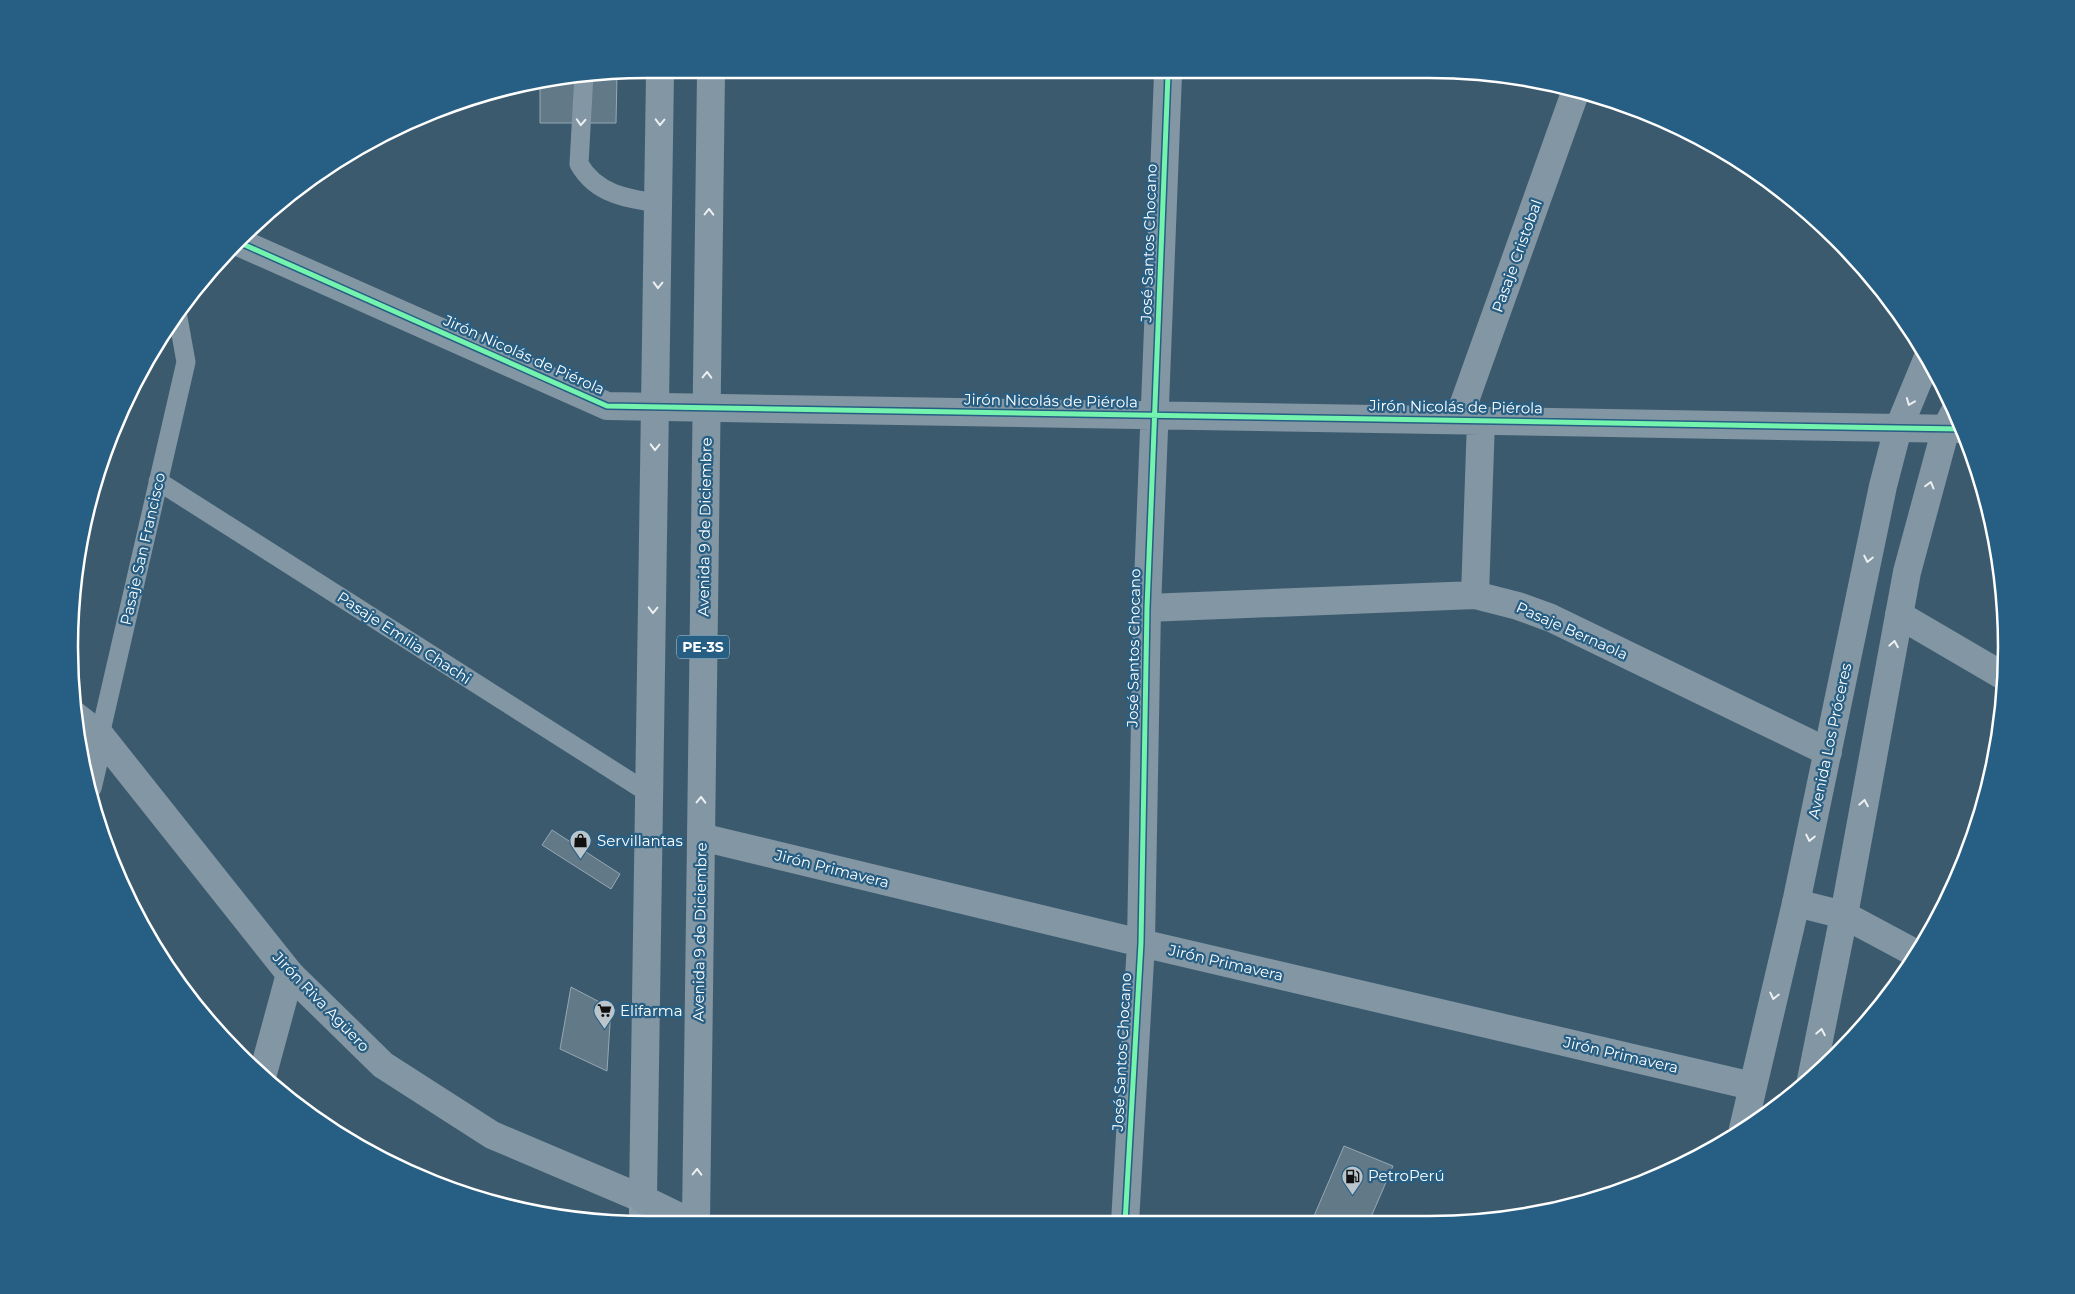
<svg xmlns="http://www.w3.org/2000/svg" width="2075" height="1294" viewBox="0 0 2075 1294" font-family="Montserrat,sans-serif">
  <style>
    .building { fill: #627988; stroke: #96a7b3 }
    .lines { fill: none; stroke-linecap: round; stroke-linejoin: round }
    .service { stroke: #8296a4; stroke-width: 19 }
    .minor { stroke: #8296a4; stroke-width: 28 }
    .tertiary { stroke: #8296a4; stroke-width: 28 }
    .secondary { stroke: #889caa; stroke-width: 28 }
    .trunk { stroke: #8296a3; stroke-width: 28 }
    .cycleway-casing { stroke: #275e83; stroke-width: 8 }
    .cycleway { stroke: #73f3ae; stroke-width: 5 }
    .oneway { stroke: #eceff1 }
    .labels { text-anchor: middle; stroke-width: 4.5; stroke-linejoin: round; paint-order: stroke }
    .shield { fill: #275e83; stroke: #becfda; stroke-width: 1 }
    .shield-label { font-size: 14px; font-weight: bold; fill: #fff }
    .street-label { font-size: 15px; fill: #fff; stroke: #275e83 }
    .poi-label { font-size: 15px; fill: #fff; stroke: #275e83; text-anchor: start }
    .rim { fill: none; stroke: #fff; stroke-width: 2.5 }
  </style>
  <rect width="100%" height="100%" fill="#3c5a6e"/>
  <path class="building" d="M571 74H617L616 123H540V81Z
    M552 830 620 874 611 889 542 845Z
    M571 987 611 1008 607 1071 560 1049Z
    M1344 1146 1393 1166 1368 1224 1311 1223Z"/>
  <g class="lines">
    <path class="service" d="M584 74 579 164C596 194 627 199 659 203
      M158 481 650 794
      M100 735 186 362 177 312"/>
    <path class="minor" d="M236 241 607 406 1961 429
      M1458 420 1575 93
      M1475 595 1481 420
      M1147 608 1475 595 1518 606 1551 618 1828 752
      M1899 615 2005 677
      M88 786 100 735
      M701 837 1141 943 1752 1086
      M1796 903 1844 915 1915 953
      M262 1077 290 974
      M1125 1223 1141 943 1147 608 1168 74"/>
    <path class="tertiary" d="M73 714 100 735 290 974 383 1065 492 1135 643 1199
      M1811 1080 1844 915 1907 572 1946 428 1954 413
      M1743 1129 1796 903 1883 486 1897 432 1928 357"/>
    <path class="secondary" d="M643 1221V1199"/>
    <path class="trunk" d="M660 74 643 1199 688 1221
      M696 1221 711 74"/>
    <defs>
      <path id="cycleway" d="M236 241 607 406 1961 429
        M1125 1223 1141 943 1147 608 1168 74"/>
    </defs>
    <use href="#cycleway" class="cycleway-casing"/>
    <use href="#cycleway" class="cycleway"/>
  </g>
  <defs><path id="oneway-chevron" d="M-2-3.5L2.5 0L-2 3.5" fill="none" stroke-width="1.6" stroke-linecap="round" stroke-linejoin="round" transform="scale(1.25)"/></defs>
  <g class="oneway">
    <use href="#oneway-chevron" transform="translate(581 122) rotate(93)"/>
    <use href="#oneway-chevron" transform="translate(660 122) rotate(91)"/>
    <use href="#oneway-chevron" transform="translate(709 212) rotate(-89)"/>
    <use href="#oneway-chevron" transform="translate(658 285) rotate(91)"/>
    <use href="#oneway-chevron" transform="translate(707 375) rotate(-89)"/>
    <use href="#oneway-chevron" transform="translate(1910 402) rotate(112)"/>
    <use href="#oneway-chevron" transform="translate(655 447) rotate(91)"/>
    <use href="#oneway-chevron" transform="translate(1930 485) rotate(-75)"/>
    <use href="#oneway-chevron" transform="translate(1868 559) rotate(102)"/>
    <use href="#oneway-chevron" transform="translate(653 610) rotate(91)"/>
    <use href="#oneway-chevron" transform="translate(1894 644) rotate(-80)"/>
    <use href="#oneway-chevron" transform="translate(701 800) rotate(-89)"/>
    <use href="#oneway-chevron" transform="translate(1864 803) rotate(-80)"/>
    <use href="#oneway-chevron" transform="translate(1810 838) rotate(102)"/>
    <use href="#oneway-chevron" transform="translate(1774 996) rotate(103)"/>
    <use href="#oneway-chevron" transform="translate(1821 1032) rotate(-79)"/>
    <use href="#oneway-chevron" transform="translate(697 1172) rotate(-89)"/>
  </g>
  <defs>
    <symbol id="shop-pin" viewBox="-11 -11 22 30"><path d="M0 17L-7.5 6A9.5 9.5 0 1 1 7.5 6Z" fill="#bbc5cc" stroke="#275e83"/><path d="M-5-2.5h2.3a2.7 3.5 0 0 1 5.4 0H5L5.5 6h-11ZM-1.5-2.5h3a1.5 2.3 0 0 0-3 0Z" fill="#111"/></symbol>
    <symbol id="supermarket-pin" viewBox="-11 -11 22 30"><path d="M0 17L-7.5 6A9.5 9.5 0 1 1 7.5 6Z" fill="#bbc5cc" stroke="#275e83"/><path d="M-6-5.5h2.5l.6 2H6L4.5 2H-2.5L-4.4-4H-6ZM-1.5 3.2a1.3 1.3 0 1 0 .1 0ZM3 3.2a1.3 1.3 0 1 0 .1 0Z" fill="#111"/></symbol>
    <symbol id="fuel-pin" viewBox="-11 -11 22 30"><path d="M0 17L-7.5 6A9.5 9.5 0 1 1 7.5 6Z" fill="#bbc5cc" stroke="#275e83"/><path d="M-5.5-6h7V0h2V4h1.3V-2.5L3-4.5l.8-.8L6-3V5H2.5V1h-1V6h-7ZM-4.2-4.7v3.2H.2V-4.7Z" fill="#111"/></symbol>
  </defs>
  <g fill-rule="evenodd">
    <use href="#shop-pin" x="568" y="828" width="25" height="34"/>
    <use href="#supermarket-pin" x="592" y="998" width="25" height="34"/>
    <use href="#fuel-pin" x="1340" y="1164" width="25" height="34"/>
  </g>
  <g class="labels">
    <rect class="shield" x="677" y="635.5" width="52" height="23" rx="4"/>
    <g class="shield-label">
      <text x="703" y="652">PE-3S</text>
    </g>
    <g class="street-label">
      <text transform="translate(1149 243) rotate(-88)" y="5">José Santos Chocano</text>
      <text transform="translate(1517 256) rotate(-70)" y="5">Pasaje Cristobal</text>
      <text transform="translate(524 355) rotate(24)" y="5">Jirón Nicolás de Piérola</text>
      <text transform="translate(1051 401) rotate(1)" y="5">Jirón Nicolás de Piérola</text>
      <text transform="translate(1456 407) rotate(1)" y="5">Jirón Nicolás de Piérola</text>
      <text transform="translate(705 527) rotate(-89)" y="5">Avenida 9 de Diciembre</text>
      <text transform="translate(143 549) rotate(-77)" y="5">Pasaje San Francisco</text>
      <text transform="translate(1572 631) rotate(24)" y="5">Pasaje Bernaola</text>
      <text transform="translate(404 638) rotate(33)" y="5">Pasaje Emilia Chachi</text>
      <text transform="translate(1134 648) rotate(-89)" y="5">José Santos Chocano</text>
      <text transform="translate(1830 741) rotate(-78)" y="5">Avenida Los Próceres</text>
      <text transform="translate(832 869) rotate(14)" y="5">Jirón Primavera</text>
      <text transform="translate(700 932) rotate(-89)" y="5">Avenida 9 de Diciembre</text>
      <text transform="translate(1226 963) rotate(13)" y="5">Jirón Primavera</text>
      <text transform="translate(321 1002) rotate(46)" y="5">Jirón Riva Agüero</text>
      <text transform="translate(1122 1052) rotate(-87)" y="5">José Santos Chocano</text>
      <text transform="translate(1621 1055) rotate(13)" y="5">Jirón Primavera</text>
    </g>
    <g class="poi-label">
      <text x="597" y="846">Servillantas</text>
      <text x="620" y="1016">Elifarma</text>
      <text x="1368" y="1181">PetroPerú</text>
    </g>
  </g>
  <path d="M0 0H2075V1294H0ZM647 78H1429A569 569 0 0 1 1998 647V647A569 569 0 0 1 1429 1216H647A569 569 0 0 1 78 647V647A569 569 0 0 1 647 78Z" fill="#275e83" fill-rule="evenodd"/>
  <path class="rim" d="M647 78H1429A569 569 0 0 1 1998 647V647A569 569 0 0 1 1429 1216H647A569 569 0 0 1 78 647V647A569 569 0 0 1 647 78Z"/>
</svg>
